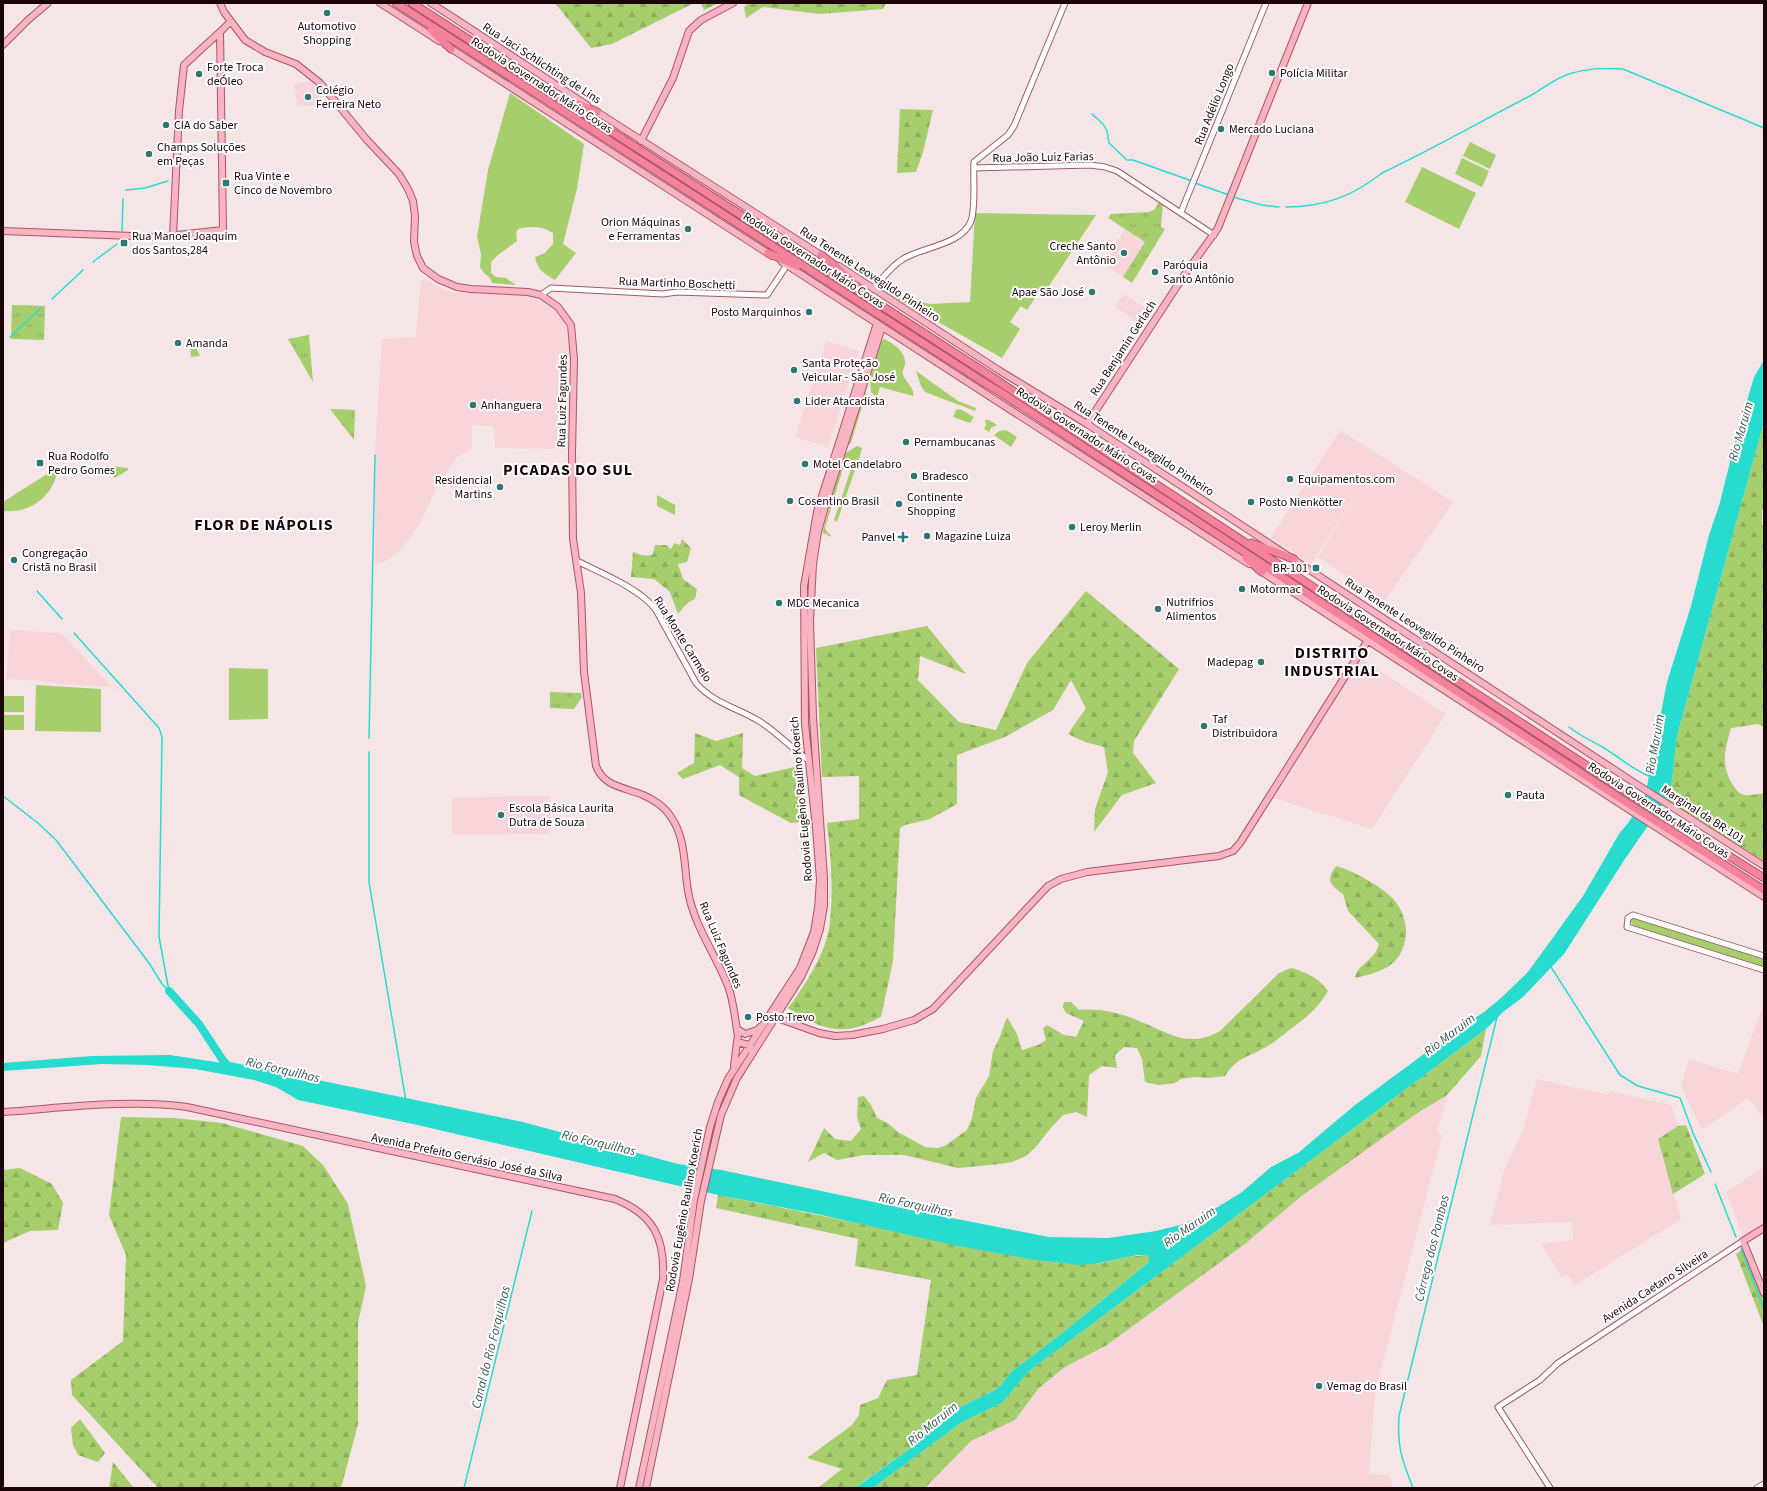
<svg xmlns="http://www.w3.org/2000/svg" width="1767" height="1491" viewBox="0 0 1767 1491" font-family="'Source Sans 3',sans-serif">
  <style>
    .built { fill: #f7d5da }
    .green { fill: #a7ce6d }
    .forest { fill: url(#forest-firs) }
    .park { fill: url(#park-tufts) }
    .water { fill: #27dccf }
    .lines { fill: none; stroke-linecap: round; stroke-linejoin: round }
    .stream { stroke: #27dccf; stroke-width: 1.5 }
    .river { stroke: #27dccf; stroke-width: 8 }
    .minor-casing { stroke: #9c5b68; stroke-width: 7 }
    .major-casing { stroke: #a85668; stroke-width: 8 }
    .highway-casing { stroke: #a85668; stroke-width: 9 }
    .minor { stroke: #fff; stroke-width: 5 }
    .major { stroke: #f8b4c2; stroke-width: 6 }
    .highway { stroke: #f3829a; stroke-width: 7 }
    .highway-bridge-casing { stroke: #a85668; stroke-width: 9; stroke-linecap: butt }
    .highway-bridge { stroke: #f3829a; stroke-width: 7 }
    .poi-dot { fill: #2f7771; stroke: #fff; stroke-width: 1.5 }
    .labels { text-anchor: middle; stroke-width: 4; stroke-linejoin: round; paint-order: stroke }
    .poi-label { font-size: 12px; fill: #1c050a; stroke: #fff; text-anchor: start }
    .street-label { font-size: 12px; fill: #1c050a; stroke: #fff }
    .water-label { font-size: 13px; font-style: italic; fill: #375855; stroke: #fff }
    .district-label { font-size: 16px; font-weight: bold; letter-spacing: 1px; fill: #1c050a; stroke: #fff }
  </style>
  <defs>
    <pattern id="forest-firs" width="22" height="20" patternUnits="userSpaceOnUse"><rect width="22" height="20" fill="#a7ce6d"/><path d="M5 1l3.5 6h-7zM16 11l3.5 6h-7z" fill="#8faf5d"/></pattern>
    <pattern id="park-tufts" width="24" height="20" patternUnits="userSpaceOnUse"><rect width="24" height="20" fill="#a7ce6d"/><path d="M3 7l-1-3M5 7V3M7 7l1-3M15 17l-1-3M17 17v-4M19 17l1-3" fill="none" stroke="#8faf5d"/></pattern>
  </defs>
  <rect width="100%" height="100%" fill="#f5e5e7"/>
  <path class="built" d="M314 81 320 86 322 90 317 105 297 106 294 84Z
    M1125 229 1145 242 1123 277 1103 263Z
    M421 280 430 281 436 287 451 292 527 296 544 302 562 317 567 329 570 349 568 384V449L495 448 494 426 472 425V448L456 458 439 483 421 521 410 538 397 553 384 562 375 564V450L382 339 416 337Z
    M1124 294 1153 313 1145 327 1115 307Z
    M826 341 859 351 828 447 795 437Z
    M1340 430 1453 502 1385 601 1318 557 1364 481 1311 564 1271 538Z
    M10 630 61 633 112 687 60 684 43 681 6 679Z
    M1360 658 1446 714 1372 829 1274 798Z
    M550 796V834L452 835V797Z
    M1764 1003V1119L1748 1098 1702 1130 1681 1087 1689 1059 1738 1074Z
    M1537 1079 1608 1095 1610 1091 1671 1105 1678 1126 1658 1139 1681 1219 1575 1285 1567 1274 1562 1277 1541 1244 1573 1240 1572 1222 1490 1225 1504 1171 1523 1130Z
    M1447 1095 1437 1132 1442 1136 1375 1393 1369 1474 1389 1475 1394 1488H925L971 1441 1015 1420 1038 1389 1065 1367 1107 1345 1245 1244 1299 1198 1416 1114Z
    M1764 1167V1226L1744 1238 1726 1192Z"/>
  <path class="green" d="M510 93 584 144 577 189 563 244 576 253 555 280C544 274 537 269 535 257L545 253 553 244V233C542 226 531 226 518 229L516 234 517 241 498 255 491 262V273L496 277 506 278 516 285 492 283 490 278 483 272 480 267 481 254 477 237 488 170Z
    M1470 142 1496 155 1490 169 1463 156Z
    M1462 158 1489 171 1482 187 1455 174Z
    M1422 167 1476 193 1459 229 1405 202Z
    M975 213 1096 215 1045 292 1041 289 1027 310 1021 306 1010 322 1020 329 1002 358 892 296 894 294 929 304 970 302Z
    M884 339C893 343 907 352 905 365 904 369 901 372 904 377 907 383 915 389 913 396L880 387 877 398 871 392 870 373 881 341Z
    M916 371 958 401 976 408 975 411 925 392 921 386Z
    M864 388 866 393 851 443 848 445H847Z
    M960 409 974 417 970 423 953 417 956 410Z
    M985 420H989L997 425 991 428 989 432 984 429 986 425Z
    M1006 430 1017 437 1011 447 994 435 999 431Z
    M857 446 862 448 858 462 851 460 844 465 825 528 828 533 831 535 830 537 825 533 824 536 823 531 843 455Z
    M58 467C55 495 31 514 3 511V502Z
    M851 469 855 470 837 522 834 520Z
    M229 668 268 669V719L229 720Z
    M36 685 101 689V732L35 731Z
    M3 696H24V712H3Z
    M3 715H24V730H3Z
    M1632 918H1636L1764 958V967L1633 926 1631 921Z"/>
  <path class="forest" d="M555 3H694L612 44 591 48Z
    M701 3H719L704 10Z
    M748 3H886L883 9 820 14 763 7 746 18 744 7Z
    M900 109 933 110 923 152 916 172 897 173Z
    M1764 422V506L1762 511V525L1764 527V727L1758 724 1731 728C1725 750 1720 765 1733 785 1736 790 1739 794 1745 795 1751 796 1758 793 1764 794V861L1667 800 1671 789 1677 736Z
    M682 539 691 548 687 562 678 564 683 579 697 589 695 599 687 603 678 614 670 592 654 579 631 577 633 552C640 555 646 557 653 554L655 545H666L671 549 674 543 680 545Z
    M1086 591 1179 669 1134 741 1133 753 1156 783 1122 795 1094 832 1095 809 1108 772 1104 747 1085 742 1068 734 1086 708 1071 680 1053 710 1005 737 957 755V804L930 819 905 825 900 828 893 961 881 1017C872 1021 863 1026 854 1028 829 1033 808 1022 788 1008 804 987 824 956 829 929 834 894 831 858 827 823L859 819V776L822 777 816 648 927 626 966 674 920 656 918 680 959 722 996 730 1027 663Z
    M695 733 716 741 743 733 742 768 755 776 799 766 805 796 800 822 791 823 739 795V777L720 765 683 779 677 773 694 763Z
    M1336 866C1352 870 1385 888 1395 901 1402 910 1407 924 1406 935 1402 966 1382 972 1355 978 1357 966 1369 962 1375 953 1377 951 1378 946 1379 944L1348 911 1343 894C1329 885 1326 879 1336 866Z
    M1291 968C1306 972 1319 978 1328 991 1317 1009 1308 1016 1292 1028 1283 1035 1274 1043 1264 1048 1247 1058 1237 1057 1225 1076L1208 1078 1194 1077 1181 1079 1175 1083 1159 1085 1145 1082 1142 1059 1137 1048 1124 1047 1115 1055 1117 1068 1102 1066 1089 1075 1087 1117 1076 1112 1063 1115 1050 1129 1034 1149 1024 1157 1012 1162 1000 1164 958 1168 904 1155H864L837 1160 824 1153 808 1162 824 1128 835 1139 851 1141 861 1129 857 1117 858 1097 864 1096 871 1105 877 1118 889 1124 898 1132 925 1147 937 1148 945 1146 967 1130 972 1118 976 1098 989 1076 993 1051 999 1039 1007 1017 1017 1034 1022 1050 1038 1045 1046 1040 1043 1028 1047 1025 1064 1035 1076 1037 1084 1021 1066 1013 1063 1007 1064 1002H1071L1079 1010C1099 1008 1121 1013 1139 1021 1169 1033 1188 1049 1220 1031L1279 973Z
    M1486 1029 1481 1056 1447 1095 1416 1114 1299 1198 1245 1244 1107 1345 1065 1367 1038 1389 1015 1420 971 1441 925 1488H873L962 1422 1002 1403 1028 1372Z
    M121 1117 174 1118 222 1123 303 1146 323 1165 348 1204 366 1286 358 1323V1424L341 1488H158L72 1395 71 1380 123 1341 126 1255 109 1215Z
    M1686 1125 1705 1174 1673 1194 1658 1139 1678 1126Z
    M20 1168 52 1184 63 1203 58 1230 30 1231 3 1243V1170Z
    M718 1195 1052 1262C1066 1263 1079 1265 1093 1264 1112 1262 1129 1254 1149 1256V1262L1061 1334 1011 1372 1002 1384 995 1390 958 1408 942 1419 911 1448 864 1481 855 1488H818L842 1469 807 1458 852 1425 859 1415 860 1405 878 1398 887 1380 917 1375 931 1280 855 1266 858 1239 716 1208Z
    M1743 1249 1764 1297V1327L1736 1254Z
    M80 1419 105 1453 98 1462 78 1455 73 1445 71 1428Z
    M113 1462 134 1488H109Z"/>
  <path class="park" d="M1159 201 1163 204 1161 227 1165 229 1132 283 1123 277 1145 242 1108 218 1111 214 1149 212 1155 209Z
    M12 305 45 306 44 340 11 339Z
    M309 335 313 382 288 339Z
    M192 338 200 356 191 357 190 340Z
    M330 409 355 410 354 440Z
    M108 466 128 468V470L115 478Z
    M657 495 675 505V515L657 506Z
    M550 692 581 693 582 697 574 709 550 708Z"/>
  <path class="water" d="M1764 360V422L1677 736 1671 789 1667 798 1625 859 1564 954 1523 997 1503 1012 1486 1029 1028 1372 1002 1403 962 1422 873 1488H855L911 1448 942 1419 958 1408 995 1390 1002 1384 1011 1372 1061 1334 1149 1262V1256L1138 1255 1094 1264 1079 1265 1036 1260 953 1245 817 1214 718 1195 413 1124 298 1100 276 1087 254 1080 195 1069 148 1065 102 1064 3 1071V1063L92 1056 170 1055 222 1063 220 1059 226 1058 230 1062 523 1122 678 1164 721 1170 921 1212 1049 1237 1108 1238 1156 1231 1184 1224 1218 1207 1242 1192 1271 1167 1298 1153 1355 1105 1451 1034 1484 1012 1502 997 1528 972 1583 896 1619 834 1628 823 1642 802 1646 792 1650 770 1655 761 1660 718 1667 682 1691 606 1709 535 1719 506 1735 442 1754 377Z"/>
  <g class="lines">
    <path class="stream" d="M1092 114 1103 124 1107 131 1109 143 1127 160H1133L1192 181
      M1195 183 1229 195
      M126 190 145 188 168 181
      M1233 197 1262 205 1279 207
      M1286 207C1324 207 1353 196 1382 173 1431 150 1478 123 1526 98 1540 91 1553 79 1569 74 1589 68 1602 68 1623 69L1764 128
      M122 231 123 199
      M93 262 117 244
      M52 299 83 270
      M10 337 41 308
      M37 591 62 619
      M74 633 159 728 162 737 159 937 169 991
      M1569 727C1580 736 1592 741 1604 748 1619 757 1633 770 1649 776
      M369 738 375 455
      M369 752V882L406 1101
      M3 796 38 823 56 840 149 963 162 984 169 991
      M1551 967 1620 1075 1638 1086 1680 1098 1693 1133 1711 1172
      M1715 1184 1736 1237
      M1741 1249 1764 1309
      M464 1488 532 1211
      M1413 1488C1402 1460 1397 1447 1399 1416L1497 1017"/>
    <path class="river" d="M169 991 199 1024 228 1068"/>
    <defs>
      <path id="minor" d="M974 168 1090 165 1105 167 1117 171 1214 235
        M1181 212 1266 3
        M873 289C882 279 891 266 903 259 922 247 962 245 971 221 976 207 973 178 974 162L1008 135 1014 126 1065 3
        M541 295 551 288 663 294 677 292 767 295 787 265
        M577 561C601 573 641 589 656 610L696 683C713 703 738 708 759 721 777 732 791 748 808 760
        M1764 956 1633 915 1628 918 1627 927 1764 970
        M1550 1488 1498 1407 1540 1380 1558 1363 1743 1241
        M1757 1488 1764 1484"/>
      <path id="major" d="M220 3 224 12 245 40 265 52 296 64 320 83 367 140 399 174 408 189 413 201 415 216 414 242 417 256 423 268 438 279 457 287 471 289 528 292 541 295 558 307 571 325 574 359 572 453 573 539 581 593 584 672 596 766C604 787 624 787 643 795 653 799 665 807 671 817 686 838 684 867 688 891 694 926 715 953 728 986 734 1002 735 1020 738 1036L737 1042 749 1045 753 1053
        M380 3 439 41
        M431 3 587 105
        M3 45 28 20 48 3
        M447 46 772 256
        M594 110 824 257
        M641 141 673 78 689 31 701 20 733 3
        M3 231 158 237 223 230 220 32 231 21
        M173 236 179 111 184 65 220 32
        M782 262 1249 564
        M839 266 1000 371 1087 424 1630 780 1764 866
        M1087 424 1183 277 1218 228 1308 3
        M1259 570 1764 897
        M772 1014 780 1019 819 1033 835 1036 852 1035 883 1029 914 1020 933 1009 1048 886 1061 879 1087 872 1219 856 1233 851 1240 843 1368 640
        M737 1029 745 1034 757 1030 760 1027
        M734 1066 737 1042
        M3 1112C63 1108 128 1099 187 1107L615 1199C654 1215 665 1238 663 1279L620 1488
        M1764 1228 1743 1241 1764 1293
        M639 1488 683 1281 694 1200 710 1127 718 1102 728 1079 800 968 814 932 818 908 820 880 816 828 805 724 804 586 817 512 877 323
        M646 1488 689 1279 701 1201 721 1115 737 1078 801 977 813 951 820 929 824 906V878L813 717 810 621 813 564 818 532 828 496 882 327"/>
      <path id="highway" d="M396 3 985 383
        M412 3 989 375
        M431 30 451 49
        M562 97 597 112
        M768 253 797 266
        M821 255 837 267 859 288
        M1004 385 1627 792 1764 878
        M1000 392 1621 799 1764 890
        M1251 543 1294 559
        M1246 558 1262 572"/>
    </defs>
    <use href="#minor" class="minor-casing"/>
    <use href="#major" class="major-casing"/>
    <use href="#highway" class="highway-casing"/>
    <use href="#minor" class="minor"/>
    <use href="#major" class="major"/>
    <use href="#highway" class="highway"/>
    <defs>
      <path id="highway-bridge" d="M989 375 1004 385
        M985 383 1000 392"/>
    </defs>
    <use href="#highway-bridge" class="highway-bridge-casing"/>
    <use href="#highway-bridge" class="highway-bridge"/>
  </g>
  <g class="poi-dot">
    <circle cx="327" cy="13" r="4"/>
    <circle cx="1272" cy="73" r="4"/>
    <circle cx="199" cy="74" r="4"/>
    <circle cx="308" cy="97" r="4"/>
    <circle cx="166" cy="125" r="4"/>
    <circle cx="1221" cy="129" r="4"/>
    <circle cx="149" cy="154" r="4"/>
    <rect x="222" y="179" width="8" height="8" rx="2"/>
    <circle cx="688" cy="229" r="4"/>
    <rect x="120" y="239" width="8" height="8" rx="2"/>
    <circle cx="1124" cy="253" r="4"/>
    <circle cx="1155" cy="272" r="4"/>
    <circle cx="1092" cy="292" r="4"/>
    <circle cx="809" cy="312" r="4"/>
    <circle cx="178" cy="343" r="4"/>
    <circle cx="794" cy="370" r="4"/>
    <circle cx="797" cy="401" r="4"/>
    <circle cx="473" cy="405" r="4"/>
    <circle cx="906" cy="442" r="4"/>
    <rect x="36" y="459" width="8" height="8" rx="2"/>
    <circle cx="805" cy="464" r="4"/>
    <circle cx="914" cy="476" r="4"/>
    <circle cx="1290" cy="479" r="4"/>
    <circle cx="500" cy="487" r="4"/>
    <circle cx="790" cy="501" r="4"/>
    <circle cx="1251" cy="502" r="4"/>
    <circle cx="899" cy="504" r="4"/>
    <circle cx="1072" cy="527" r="4"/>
    <circle cx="927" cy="536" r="4"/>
    <path d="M901 531h4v4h4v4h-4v4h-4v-4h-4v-4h4z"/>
    <circle cx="14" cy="560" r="4"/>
    <rect x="1312" y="564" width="8" height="8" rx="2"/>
    <circle cx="1242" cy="589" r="4"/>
    <circle cx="779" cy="603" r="4"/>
    <circle cx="1158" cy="609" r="4"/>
    <circle cx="1261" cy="662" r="4"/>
    <circle cx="1204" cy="726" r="4"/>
    <circle cx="1508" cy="795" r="4"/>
    <circle cx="501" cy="815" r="4"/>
    <circle cx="748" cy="1017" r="4"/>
    <circle cx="1319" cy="1386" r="4"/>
  </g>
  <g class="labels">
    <g class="poi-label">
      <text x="327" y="30" text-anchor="middle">Automotivo<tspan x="327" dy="14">Shopping</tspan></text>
      <text x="207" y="71">Forte Troca<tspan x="207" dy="14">deÓleo</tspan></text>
      <text x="1280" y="77">Polícia Militar</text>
      <text x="316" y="94">Colégio<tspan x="316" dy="14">Ferreira Neto</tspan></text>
      <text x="174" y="129">CIA do Saber</text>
      <text x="1229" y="133">Mercado Luciana</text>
      <text x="157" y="151">Champs Soluções<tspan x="157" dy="14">em Peças</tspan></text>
      <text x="234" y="180">Rua Vinte e<tspan x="234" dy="14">Cinco de Novembro</tspan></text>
      <text x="680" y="226" text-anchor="end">Orion Máquinas<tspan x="680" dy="14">e Ferramentas</tspan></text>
      <text x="132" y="240">Rua Manoel Joaquim<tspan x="132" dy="14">dos Santos,284</tspan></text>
      <text x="1116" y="250" text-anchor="end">Creche Santo<tspan x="1116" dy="14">Antônio</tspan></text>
      <text x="1163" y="269">Paróquia<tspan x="1163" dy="14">Santo Antônio</tspan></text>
      <text x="1084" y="296" text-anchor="end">Apae São José</text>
      <text x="801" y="316" text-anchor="end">Posto Marquinhos</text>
      <text x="186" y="347">Amanda</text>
      <text x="802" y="367">Santa Proteção<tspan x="802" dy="14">Veicular - São José</tspan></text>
      <text x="805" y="405">Lider Atacadista</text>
      <text x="481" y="409">Anhanguera</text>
      <text x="914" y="446">Pernambucanas</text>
      <text x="48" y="460">Rua Rodolfo<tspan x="48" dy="14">Pedro Gomes</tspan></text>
      <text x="813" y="468">Motel Candelabro</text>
      <text x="922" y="480">Bradesco</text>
      <text x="1298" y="483">Equipamentos.com</text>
      <text x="492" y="484" text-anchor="end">Residencial<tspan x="492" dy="14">Martins</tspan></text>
      <text x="907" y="501">Continente<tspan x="907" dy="14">Shopping</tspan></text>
      <text x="798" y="505">Cosentino Brasil</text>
      <text x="1259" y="506">Posto Nienkötter</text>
      <text x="1080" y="531">Leroy Merlin</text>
      <text x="935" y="540">Magazine Luiza</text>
      <text x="895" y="541" text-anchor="end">Panvel</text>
      <text x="22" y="557">Congregação<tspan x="22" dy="14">Cristã no Brasil</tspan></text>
      <text x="1308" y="572" text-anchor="end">BR-101</text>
      <text x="1250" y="593">Motormac</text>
      <text x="1166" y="606">Nutrifrios<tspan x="1166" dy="14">Alimentos</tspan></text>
      <text x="787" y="607">MDC Mecanica</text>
      <text x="1253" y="666" text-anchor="end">Madepag</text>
      <text x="1212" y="723">Taf<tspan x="1212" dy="14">Distribuidora</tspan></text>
      <text x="1516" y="799">Pauta</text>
      <text x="509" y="812">Escola Básica Laurita<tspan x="509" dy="14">Dutra de Souza</tspan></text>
      <text x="756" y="1021">Posto Trevo</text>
      <text x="1327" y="1390">Vemag do Brasil</text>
    </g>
    <g class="street-label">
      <text transform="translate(542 63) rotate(33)" y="4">Rua Jaci Schlichting de Lins</text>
      <text transform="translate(542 85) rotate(33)" y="4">Rodovia Governador Mário Covas</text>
      <text transform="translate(1214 104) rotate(-68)" y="4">Rua Adélio Longo</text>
      <text transform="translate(1043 157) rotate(-1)" y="4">Rua João Luiz Farias</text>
      <text transform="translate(814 260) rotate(33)" y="4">Rodovia Governador Mário Covas</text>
      <text transform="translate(870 274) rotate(33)" y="4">Rua Tenente Leovegildo Pinheiro</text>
      <text transform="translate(677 283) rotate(2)" y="4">Rua Martinho Boschetti</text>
      <text transform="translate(1123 348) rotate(-57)" y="4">Rua Benjamin Gerlach</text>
      <text transform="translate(562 401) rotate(-89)" y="4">Rua Luiz Fagundes</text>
      <text transform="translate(1087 435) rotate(33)" y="4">Rodovia Governador Mário Covas</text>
      <text transform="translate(1144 448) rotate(33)" y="4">Rua Tenente Leovegildo Pinheiro</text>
      <text transform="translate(1415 625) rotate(33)" y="4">Rua Tenente Leovegildo Pinheiro</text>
      <text transform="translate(1388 633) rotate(33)" y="4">Rodovia Governador Mário Covas</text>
      <text transform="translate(683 639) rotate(58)" y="4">Rua Monte Carmelo</text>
      <text transform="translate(801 799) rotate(-95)" y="4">Rodovia Eugênio Raulino Koerich</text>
      <text transform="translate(1659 810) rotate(33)" y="4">Rodovia Governador Mário Covas</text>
      <text transform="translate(1703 814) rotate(33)" y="4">Marginal da BR-101</text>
      <text transform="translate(721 945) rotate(67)" y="4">Rua Luiz Fagundes</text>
      <text transform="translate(467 1157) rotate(12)" y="4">Avenida Prefeito Gervásio José da Silva</text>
      <text transform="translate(684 1210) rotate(-80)" y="4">Rodovia Eugênio Raulino Koerich</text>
      <text transform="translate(1655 1286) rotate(-33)" y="4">Avenida Caetano Silveira</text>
    </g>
    <g class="water-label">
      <text transform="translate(1740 431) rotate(-74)" y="5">Rio Maruim</text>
      <text transform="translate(1654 744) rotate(-80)" y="5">Rio Maruim</text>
      <text transform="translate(1449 1034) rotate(-37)" y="5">Rio Maruim</text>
      <text transform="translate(283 1069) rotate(13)" y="5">Rio Forquilhas</text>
      <text transform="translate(599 1142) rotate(13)" y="5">Rio Forquilhas</text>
      <text transform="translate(916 1204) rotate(12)" y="5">Rio Forquilhas</text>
      <text transform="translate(1189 1226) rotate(-35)" y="5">Rio Maruim</text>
      <text transform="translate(1431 1248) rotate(-76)" y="5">Córrego dos Pombos</text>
      <text transform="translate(490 1347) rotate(-76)" y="5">Canal do Rio Forquilhas</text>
      <text transform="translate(932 1423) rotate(-39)" y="5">Rio Maruim</text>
    </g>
    <g class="district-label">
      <text x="568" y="475">PICADAS DO SUL</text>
      <text x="264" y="530">FLOR DE NÁPOLIS</text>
      <text x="1332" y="658">DISTRITO<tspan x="1332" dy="18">INDUSTRIAL</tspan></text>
    </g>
  </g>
  <rect width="1767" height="1491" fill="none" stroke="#1c050a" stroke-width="8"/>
</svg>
